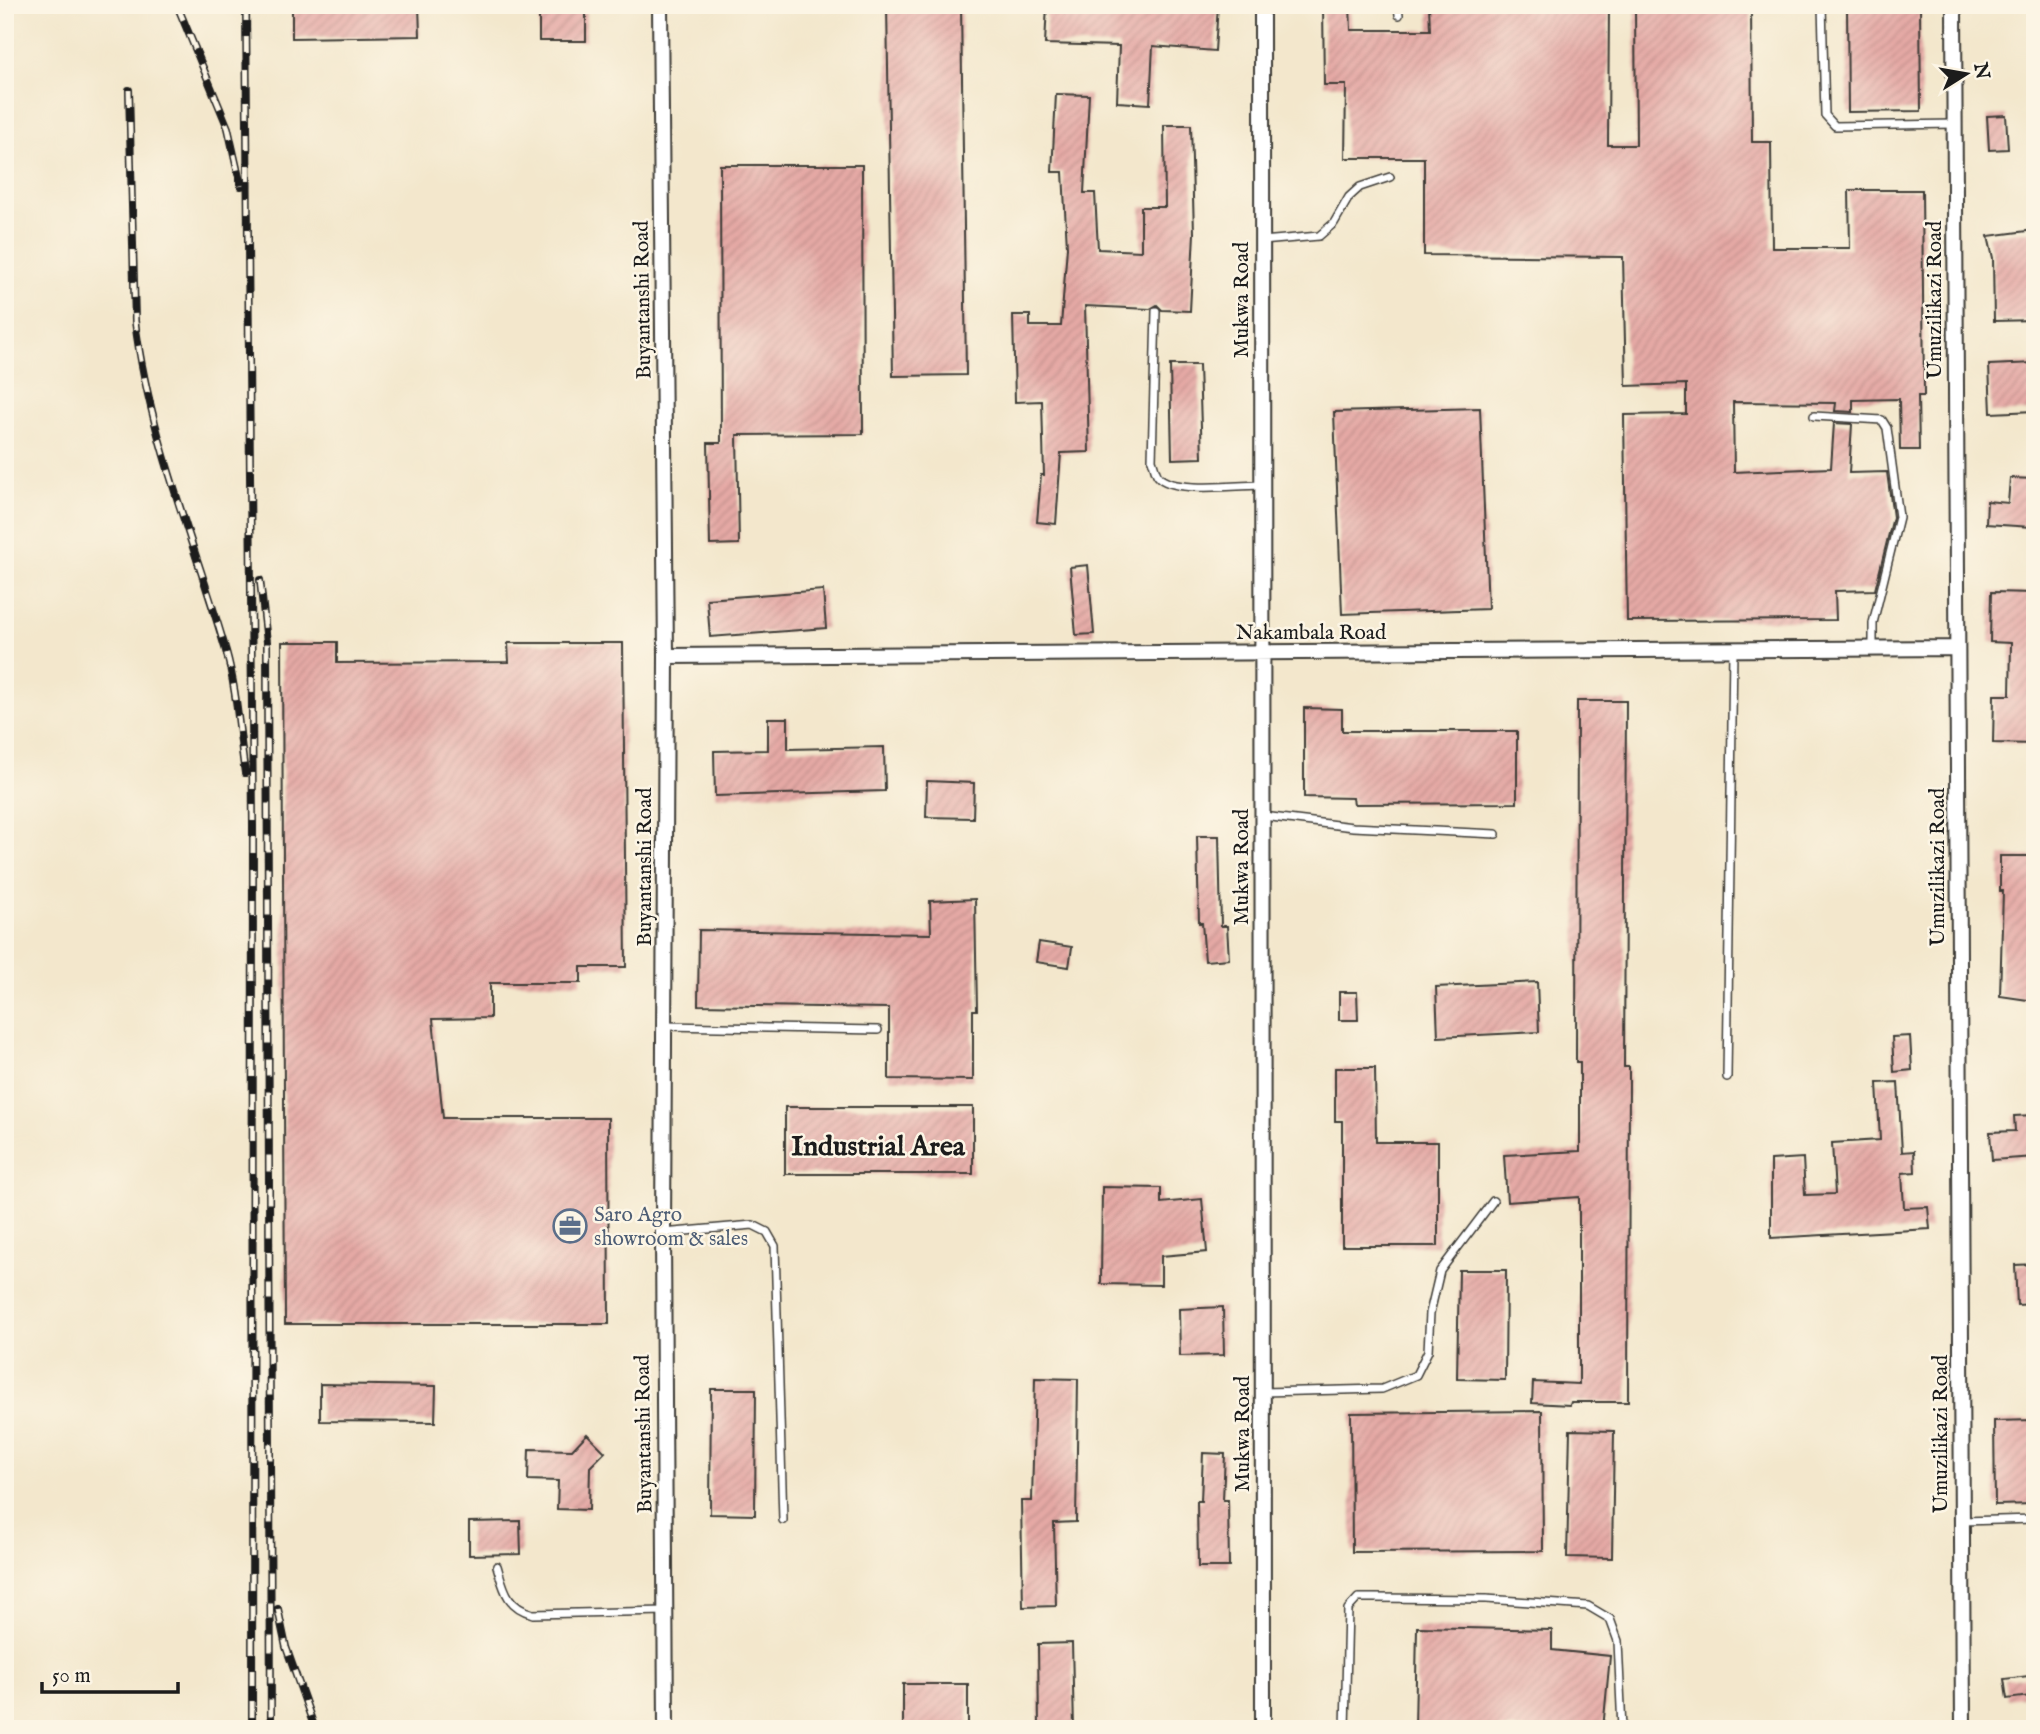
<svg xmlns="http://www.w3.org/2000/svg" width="2040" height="1734" viewBox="0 0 2040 1734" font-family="'IM FELL English',serif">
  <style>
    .building { fill: url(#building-hatch) }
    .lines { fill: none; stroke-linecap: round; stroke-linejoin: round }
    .lane-casing { stroke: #3c3a36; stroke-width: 10 }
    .street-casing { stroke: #3c3a36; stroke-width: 18 }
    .lane { stroke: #fff; stroke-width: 7 }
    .street { stroke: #fff; stroke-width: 14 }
    .rail-casing { stroke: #1c1c1c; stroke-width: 8 }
    .rail { stroke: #fcf5e5; stroke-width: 5; stroke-dasharray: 16; stroke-linecap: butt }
    .labels { text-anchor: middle; stroke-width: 5; stroke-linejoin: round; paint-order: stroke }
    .street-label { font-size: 21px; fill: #1c1c1c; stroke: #fcf5e5 }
    .service-label { font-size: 21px; fill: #4e5e75; stroke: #fcf5e5; text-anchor: start }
    .district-label { font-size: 28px; font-weight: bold; fill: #1c1c1c; stroke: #fcf5e5 }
  </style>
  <defs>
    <pattern id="building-hatch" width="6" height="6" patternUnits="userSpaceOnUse" patternTransform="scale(1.75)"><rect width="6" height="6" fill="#e5a9a5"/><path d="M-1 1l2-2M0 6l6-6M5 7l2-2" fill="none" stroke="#c4918d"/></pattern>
  </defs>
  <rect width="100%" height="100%" fill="#fcf5e5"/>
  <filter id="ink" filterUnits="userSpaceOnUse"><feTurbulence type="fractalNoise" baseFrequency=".0143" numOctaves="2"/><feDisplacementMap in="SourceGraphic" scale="14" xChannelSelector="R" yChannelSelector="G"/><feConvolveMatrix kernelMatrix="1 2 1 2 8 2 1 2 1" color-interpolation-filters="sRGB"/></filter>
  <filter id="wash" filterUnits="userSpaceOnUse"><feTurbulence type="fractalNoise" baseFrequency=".00686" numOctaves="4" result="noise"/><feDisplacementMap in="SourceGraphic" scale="28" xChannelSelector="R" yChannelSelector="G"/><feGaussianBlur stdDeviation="1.57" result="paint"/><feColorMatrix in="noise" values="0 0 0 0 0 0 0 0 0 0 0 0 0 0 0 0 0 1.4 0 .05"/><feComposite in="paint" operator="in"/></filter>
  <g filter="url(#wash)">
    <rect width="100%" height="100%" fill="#f3e7cc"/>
    <g id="blocks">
      <path class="building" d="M419 5 420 36 292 38V7Z
        M539 5H586V41H539Z
        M887 5H961L966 375 893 376Z
        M1047 5H1218L1215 51 1153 46 1150 104 1117 102 1119 46 1045 44Z
        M1323 5H1350L1351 30H1430L1429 5H1609L1608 145H1636L1635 5H1751L1752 142H1771L1772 248H1850L1849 190H1922L1924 396H1918L1919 450H1900L1899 399 1853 400V412L1835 411 1836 403 1733 402 1734 472 1831 468 1834 423 1852 424 1849 473 1887 472 1893 517 1875 590 1835 591 1836 620 1627 621 1624 415 1686 414V384L1626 386 1623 257 1424 255V158H1345L1346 85H1324Z
        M1847 5H1920L1921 111 1848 112Z
        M1056 94 1089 95 1084 193H1095L1098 249 1141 251V207H1165L1164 125H1191L1194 233 1190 311 1162 310 1157 305 1150 309 1085 306 1089 452 1061 453 1056 524 1037 522 1041 475H1044L1042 401 1015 402 1013 315H1030V326H1061L1067 247 1063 172H1052Z
        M2006 115 2008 149 1989 150 1987 116Z
        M720 165H862L863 434 737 435 739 544 710 545 708 443H721Z
        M2035 230V320L1994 321 1993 258 1988 236Z
        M2035 363V411L1991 413 1989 365Z
        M1170 365H1199L1202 458 1172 459Z
        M1480 408 1488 609 1342 614 1334 412Z
        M2010 478 2035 479 2032 527 1986 524 1987 501 2008 503Z
        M1088 565 1094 634 1076 635 1070 567Z
        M823 590 826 628 710 637 707 599Z
        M1991 592 2035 593V744L1993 743 1994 695H2010L2011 643 1990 642Z
        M282 642H337V663L509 662 508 643H623L626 967H581V983H490V1018L433 1019 443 1118H608L609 1324H285Z
        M1577 701H1626L1624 1067H1629L1628 1402H1571L1570 1405 1532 1403 1533 1382 1579 1384V1197L1507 1202 1504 1155 1580 1151V1062H1576Z
        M1304 708 1342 709V731H1517V803L1354 804 1353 798 1304 797Z
        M768 718H788V749L884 747 885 791 715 796 714 751 768 750Z
        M927 781 974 783 973 818 926 817Z
        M1197 836H1219L1221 926H1227L1229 959 1205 961 1202 923H1199Z
        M2000 856H2035V1001L2000 996 2003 891H2000Z
        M975 899 977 1010H973V1080L889 1079V1008L698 1005 699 930 931 934 930 901Z
        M1039 942 1072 947 1069 967 1036 962Z
        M1537 982 1539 1032 1438 1037 1436 987Z
        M1339 992H1357L1358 1020H1339Z
        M1910 1036 1912 1070 1894 1072 1892 1037Z
        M1335 1068H1375L1376 1142H1438V1246H1342V1121H1335Z
        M1898 1082 1902 1152 1914 1151 1915 1172 1902 1173 1904 1208 1928 1207 1930 1229 1771 1238V1160L1803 1158 1805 1195 1835 1194 1832 1143 1880 1140 1877 1083Z
        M785 1107H973V1174H785Z
        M2035 1115V1157L1992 1160 1990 1132 2015 1131 2014 1116Z
        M1102 1187 1161 1188V1203L1202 1199 1207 1252 1161 1256V1285L1101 1284Z
        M2035 1264V1304L2017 1305 2015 1265Z
        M1459 1270H1506L1505 1380 1457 1379Z
        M1223 1307 1224 1355 1180 1356 1179 1309Z
        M1035 1378 1078 1379 1076 1522 1054 1523 1056 1606 1023 1607 1021 1501H1032Z
        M320 1384 436 1386 435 1422 320 1421Z
        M711 1389H756L755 1515 710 1514Z
        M1542 1411 1543 1551 1352 1552 1351 1413Z
        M2035 1420V1504L1995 1505 1994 1421Z
        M1570 1430 1614 1431 1612 1558 1567 1557Z
        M587 1434 605 1452 590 1467 589 1510 557 1509 558 1481 528 1480 529 1449 572 1450Z
        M1203 1453 1225 1454 1223 1500H1228L1229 1567H1198L1197 1501H1201Z
        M520 1521 521 1554 469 1555V1522Z
        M1417 1627 1552 1630V1650L1610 1656 1603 1729H1415Z
        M1072 1643 1074 1729H1039L1038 1644Z
        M2028 1676 2031 1696 2007 1699 2004 1679Z
        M903 1684H968V1729H903Z"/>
    </g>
  </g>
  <g filter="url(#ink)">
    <use href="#blocks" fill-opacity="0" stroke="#3c3a36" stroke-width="2"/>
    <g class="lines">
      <defs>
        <path id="lane" d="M1398 5 1399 15
          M1822 5 1825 115 1835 126 1954 124
          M1262 241 1319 236 1334 223 1349 197 1360 187 1390 177
          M1156 311 1152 460C1154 464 1155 472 1158 476 1172 494 1240 485 1262 485
          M1814 416 1882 420 1887 428 1899 517 1873 623V648
          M1263 816 1353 827 1496 834
          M665 1026 878 1030
          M1727 1077 1733 650
          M663 1233 753 1225 767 1232 775 1246 783 1520
          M1263 1392 1382 1389 1416 1375 1428 1351 1430 1313 1440 1271 1493 1201
          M1962 1521 2035 1519
          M497 1566C504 1590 507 1607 533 1614L666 1611
          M1345 1729 1348 1609 1358 1598H1373L1486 1599 1588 1606 1610 1619 1618 1641 1622 1729"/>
        <path id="street" d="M660 5 666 656 663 1233 666 1729
          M1262 5 1263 1729
          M1954 5 1963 1729
          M666 656 1957 648"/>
      </defs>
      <use href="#lane" class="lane-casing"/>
      <use href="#street" class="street-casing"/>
      <use href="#lane" class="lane"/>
      <use href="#street" class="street"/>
      <defs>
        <path id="rail" d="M177 5 228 128 241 186
          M246 5 253 825 252 1729
          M129 90 135 321C149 436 194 541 226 651 237 690 239 733 245 773
          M260 580 267 642 271 1729
          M278 1609 286 1647 315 1729"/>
      </defs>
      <use href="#rail" class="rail-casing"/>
      <use href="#rail" class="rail"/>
    </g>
  </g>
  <defs>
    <symbol id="office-ring" viewBox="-11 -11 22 22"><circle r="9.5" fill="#fcf5e5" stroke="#5c6f8a" stroke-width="1.5"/><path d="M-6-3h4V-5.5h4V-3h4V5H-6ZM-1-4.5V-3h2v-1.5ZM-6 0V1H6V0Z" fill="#5c6f8a"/></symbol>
  </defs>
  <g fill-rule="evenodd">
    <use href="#office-ring" x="551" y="1207" width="38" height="38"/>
  </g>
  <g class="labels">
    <g class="street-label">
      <text transform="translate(642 300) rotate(-91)" y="7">Buyantanshi Road</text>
      <text transform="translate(1241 300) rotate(-90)" y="7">Mukwa Road</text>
      <text transform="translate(1934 300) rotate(-90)" y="7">Umuzilikazi Road</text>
      <text x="1311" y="639">Nakambala Road</text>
      <text transform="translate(644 867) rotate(-90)" y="7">Buyantanshi Road</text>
      <text transform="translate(1241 867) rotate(-90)" y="7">Mukwa Road</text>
      <text transform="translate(1937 867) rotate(-90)" y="7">Umuzilikazi Road</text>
      <text transform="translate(643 1434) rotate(-91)" y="7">Buyantanshi Road</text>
      <text transform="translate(1242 1434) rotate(-90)" y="7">Mukwa Road</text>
      <text transform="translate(1940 1434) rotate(-90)" y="7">Umuzilikazi Road</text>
    </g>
    <g class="service-label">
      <text x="594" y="1221">Saro Agro<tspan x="594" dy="24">showroom &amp; sales</tspan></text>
    </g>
    <g class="district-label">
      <text x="878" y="1155">Industrial Area</text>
    </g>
  </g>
  <rect width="2040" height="1734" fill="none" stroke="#fcf5e5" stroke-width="28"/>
  <g transform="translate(1966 74) rotate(79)" stroke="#fcf5e5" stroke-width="5" paint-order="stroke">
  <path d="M0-5L12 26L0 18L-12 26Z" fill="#1c1c1c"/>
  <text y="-10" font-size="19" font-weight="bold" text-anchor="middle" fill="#1c1c1c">N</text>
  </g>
  <path d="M42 1682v10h136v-10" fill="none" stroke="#1c1c1c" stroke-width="3.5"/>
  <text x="52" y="1682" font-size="21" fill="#1c1c1c" stroke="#fcf5e5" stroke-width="5" paint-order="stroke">50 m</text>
</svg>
